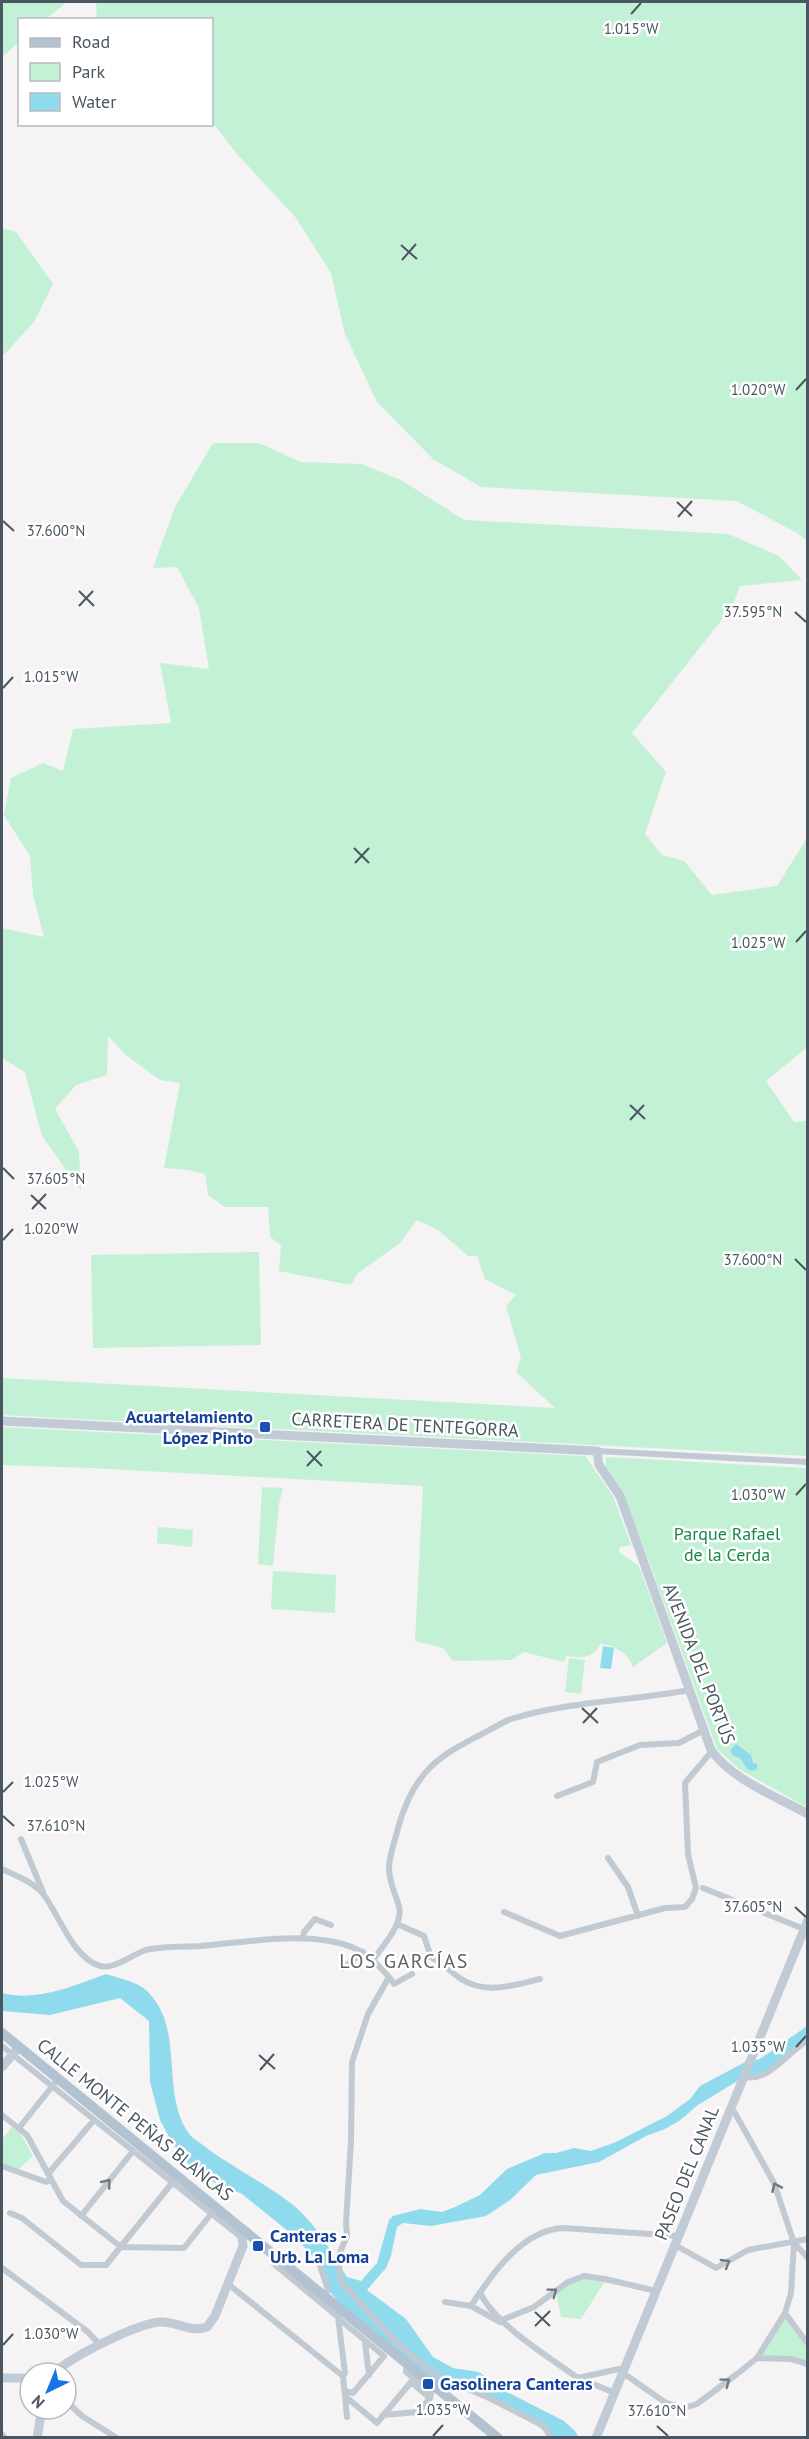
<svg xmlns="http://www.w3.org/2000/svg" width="809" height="2439" viewBox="0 0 809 2439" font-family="'PT Sans',sans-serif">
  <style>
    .green { fill: #c3f1d5 }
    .water { fill: #90daee }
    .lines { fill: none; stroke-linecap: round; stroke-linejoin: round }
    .street { stroke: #c1cad2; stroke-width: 6 }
    .secondary { stroke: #c1cbd6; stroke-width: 9 }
    .primary { stroke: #b3c2d1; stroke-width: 10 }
    .oneway { stroke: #6e7983 }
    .ticks { fill: none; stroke: #4a5661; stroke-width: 2 }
    .transit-dot { fill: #1a4fb4; stroke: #fff; stroke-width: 2 }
    .labels { text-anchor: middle; stroke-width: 5; stroke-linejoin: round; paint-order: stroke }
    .transit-label { font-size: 18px; font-weight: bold; fill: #164399; stroke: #fff; text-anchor: start }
    .street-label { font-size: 18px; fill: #4a5661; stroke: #fff }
    .park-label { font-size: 18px; fill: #17864f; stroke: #fff }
    .neighbourhood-label { font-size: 20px; letter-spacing: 1.5px; fill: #5f6368; stroke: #fff }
    .ticks-label { font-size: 15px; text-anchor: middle; fill: #4a5661; stroke: #fff; stroke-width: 5; stroke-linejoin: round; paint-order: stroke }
  </style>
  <rect width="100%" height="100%" fill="#f5f3f3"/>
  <path class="green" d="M2 2H67L46 19 20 20 19 42 2 57Z
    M96 2H807V541L797 533 737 501 481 487 433 459 377 402 345 334 331 273 296 218 237 154 212 122V20L97 19Z
    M2 228 16 232 53 284 34 322 2 357Z
    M213 443H259L301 462 361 464 401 480 464 520 728 534 779 556 802 580 740 586 732 607 632 733 666 772 645 834 662 855 684 861 712 895 777 886 807 838V1044L806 1048 766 1081 794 1122 807 1121V1456L2 1415V1378L555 1408 516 1372 521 1358 506 1306 516 1295 485 1279 477 1256H468L438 1230 417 1220 400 1243 358 1273 351 1285 279 1271 281 1245 270 1237 268 1207H225L208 1195 205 1174 189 1170 164 1168 180 1083 160 1080 126 1055 108 1036 107 1075 76 1085 55 1109 79 1152 81 1191 42 1136 25 1072 2 1058V928L44 937 33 895 30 856 4 815 11 778 43 763 63 771 73 729 171 723 160 663 209 669 199 608 177 567 153 568 175 507Z
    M259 1252 261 1345 93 1348 91 1255Z
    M2 1427 585 1456 613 1496 631 1545 620 1547 619 1552 639 1566 667 1643 633 1667C628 1653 615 1646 601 1644 591 1659 584 1658 566 1656L564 1662 524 1652 511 1660 453 1661 443 1648 415 1641 423 1486 90 1468 2 1465Z
    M606 1457 807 1468V1804L804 1806 739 1769 717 1749 647 1556 623 1496 605 1469Z
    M262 1487 283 1488 279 1504 273 1566 258 1564Z
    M158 1527 193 1530 192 1547 157 1543Z
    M273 1571 336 1575 335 1613 271 1609Z
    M569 1658 585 1660 581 1694 565 1692Z
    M12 2127 20 2133 33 2156 19 2169 2 2163V2139Z
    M579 2278 605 2281 581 2319 561 2317 556 2292Z
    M785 2313 807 2344V2364L797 2360 757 2358Z"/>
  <path class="water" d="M603 1646 614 1648 611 1669 600 1668Z
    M736 1744 751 1755 753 1763 757 1764V1769L753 1771 747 1769 740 1758 733 1756 730 1750Z
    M106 1974C118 1978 139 1982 148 1992 186 2030 159 2094 190 2135 194 2140 203 2144 208 2149 233 2167 260 2181 285 2199 313 2218 329 2248 347 2277L361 2281 377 2263 389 2220 393 2216 420 2209 442 2212 455 2207 480 2195 507 2169 545 2153H556L574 2148 591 2151 616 2142 667 2116 690 2099 700 2086 751 2059 757 2060 763 2057 807 2026V2040L766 2073 744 2077 698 2105 679 2121 665 2129 646 2136 599 2162 536 2175 510 2200 486 2216 431 2226 403 2223 397 2227 391 2256 386 2268 367 2290 406 2319 433 2357 453 2368 479 2372 509 2393 564 2421 576 2432 578 2437H549C533 2414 470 2392 442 2381L438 2384 342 2306 328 2290 319 2263 293 2235 242 2194 215 2183 189 2165 173 2144 160 2120 150 2082 149 2021 120 1998 50 2015 2 2011V1993C38 2002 72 1986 106 1974Z"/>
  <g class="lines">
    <path class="street" d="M597 1451 808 1462
      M557 1796 593 1782 597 1762 640 1745 679 1743 704 1730
      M21 1839 43 1892
      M608 1858 628 1887 638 1916
      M2 1869C16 1876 34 1882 44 1895 59 1915 73 1958 100 1966 114 1970 133 1954 146 1950 163 1946 184 1947 201 1946 249 1942 309 1930 354 1948 369 1954 379 1966 389 1977L368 2014 352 2062 351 2141 346 2223 347 2236 338 2257 341 2282 397 2343 437 2376 487 2397 544 2426 551 2438
      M703 1888 804 1929
      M504 1912 560 1936 665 1908 685 1907 692 1899 696 1888 688 1854 685 1783 712 1751
      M397 1924 424 1936 431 1957C442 1963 451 1972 461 1979 486 1995 514 1985 540 1979
      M303 1937 304 1932 315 1919 331 1925
      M373 1960C383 1945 406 1922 398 1903 394 1891 389 1881 389 1868 389 1855 395 1841 398 1828 417 1759 450 1752 508 1720 567 1701 630 1701 690 1690
      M343 1968 363 1952
      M389 1977 394 1984 412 1974
      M2 2046 242 2238
      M744 2077C770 2082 787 2052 808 2040
      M729 2111 735 2113 774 2183 794 2243 808 2258
      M2 2115 27 2135 63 2201 121 2247 184 2248 211 2214
      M19 2128 54 2084
      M2 2166 46 2182 51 2179
      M48 2174 94 2120
      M10 2213 22 2218 81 2265H106L172 2183
      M81 2216 133 2151
      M675 2245 716 2268 748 2250 808 2239
      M319 2263 328 2290 324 2295
      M274 2264 338 2317
      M2 2268 88 2332 99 2344
      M228 2284 343 2376
      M480 2292C493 2323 550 2358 578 2378L619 2369 624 2371
      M445 2302 471 2306 500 2322
      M471 2306C491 2275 522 2230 563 2228L678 2236
      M785 2313 808 2344
      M338 2317 345 2373 343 2376 347 2417
      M339 2319 384 2356 353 2393 345 2391
      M502 2320 534 2307 568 2282 584 2276 605 2279 656 2291
      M365 2342 369 2375
      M757 2358 791 2359 808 2364
      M623 2373 666 2403 684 2408 697 2404 737 2374 757 2358 785 2313 791 2293 794 2243
      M581 2379 615 2393
      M346 2397 377 2423 411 2382 430 2398
      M66 2401 82 2416 117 2438
      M383 2415 418 2412 430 2398 431 2393 406 2372 407 2363
      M2 2434 5 2438"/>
    <path class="secondary" d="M2 1421 597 1451 599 1465 620 1496 711 1750C731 1779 777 1797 808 1814
      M2 2067 19 2047
      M54 2373C71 2357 139 2322 162 2322 177 2322 192 2333 207 2327L215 2316 243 2246 242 2238 247 2232
      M2 2378H30
      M37 2438 42 2409
      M596 2438 808 1920"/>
    <path class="primary" d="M2 2033 498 2438"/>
  </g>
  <defs><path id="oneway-chevron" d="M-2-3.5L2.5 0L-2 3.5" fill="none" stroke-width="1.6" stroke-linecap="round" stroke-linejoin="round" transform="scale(1.5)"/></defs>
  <g class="oneway">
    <use href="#oneway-chevron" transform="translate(107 2183) rotate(-51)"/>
    <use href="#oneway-chevron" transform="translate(776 2187) rotate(-114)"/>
    <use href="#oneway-chevron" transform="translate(726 2263) rotate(-30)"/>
    <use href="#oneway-chevron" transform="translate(553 2292) rotate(-37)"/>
    <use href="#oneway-chevron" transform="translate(726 2382) rotate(-37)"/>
  </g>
  <path class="ticks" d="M631 14 641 3M401 245 417 259M402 260 416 244M796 390 806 379M677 502 692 516M678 517 692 501M3 521 14 531M79 591 94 606M79 606 93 591M795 612 806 622M3 688 13 677M354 848 369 863M355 863 369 848M796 942 806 931M630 1105 645 1119M630 1120 644 1105M3 1168 14 1179M31 1195 46 1209M32 1209 46 1194M3 1240 13 1229M795 1259 806 1270M307 1451 322 1466M307 1466 321 1451M796 1495 806 1484M582 1708 598 1723M583 1723 597 1708M3 1792 13 1782M3 1816 14 1826M795 1907 806 1917M796 2047 806 2036M259 2055 275 2069M260 2070 274 2054M535 2312 550 2326M535 2326 550 2311M3 2345 13 2334M657 2426 668 2436M433 2436 443 2425"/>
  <g class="transit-dot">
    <rect x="259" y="1421" width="12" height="12" rx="3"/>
    <rect x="252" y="2240" width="12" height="12" rx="3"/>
    <rect x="422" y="2378" width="12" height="12" rx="3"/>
  </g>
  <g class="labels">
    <g class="transit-label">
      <text x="253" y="1423" text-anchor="end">Acuartelamiento<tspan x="253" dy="21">López Pinto</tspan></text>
      <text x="270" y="2242">Canteras -<tspan x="270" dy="21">Urb. La Loma</tspan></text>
      <text x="440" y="2390">Gasolinera Canteras</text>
    </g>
    <g class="street-label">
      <text transform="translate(405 1425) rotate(3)" y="6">CARRETERA DE TENTEGORRA</text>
      <text transform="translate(699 1664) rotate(69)" y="6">AVENIDA DEL PORTÚS</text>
      <text transform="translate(135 2120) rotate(39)" y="6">CALLE MONTE PEÑAS BLANCAS</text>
      <text transform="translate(687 2173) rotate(-68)" y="6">PASEO DEL CANAL</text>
    </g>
    <g class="park-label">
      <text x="727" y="1540">Parque Rafael<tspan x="727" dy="21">de la Cerda</tspan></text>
    </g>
    <g class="neighbourhood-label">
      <text x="404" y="1968">LOS GARCÍAS</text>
    </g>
  </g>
  <g class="ticks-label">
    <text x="631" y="34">1.015°W</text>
    <text x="758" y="395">1.020°W</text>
    <text x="56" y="536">37.600°N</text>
    <text x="753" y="617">37.595°N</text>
    <text x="51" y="682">1.015°W</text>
    <text x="758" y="948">1.025°W</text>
    <text x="56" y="1184">37.605°N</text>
    <text x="51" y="1234">1.020°W</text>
    <text x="753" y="1265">37.600°N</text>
    <text x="758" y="1500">1.030°W</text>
    <text x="51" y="1787">1.025°W</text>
    <text x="56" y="1831">37.610°N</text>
    <text x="753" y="1912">37.605°N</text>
    <text x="758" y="2052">1.035°W</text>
    <text x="51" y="2339">1.030°W</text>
    <text x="443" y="2415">1.035°W</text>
    <text x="657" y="2416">37.610°N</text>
  </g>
  <rect width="809" height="2439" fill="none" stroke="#4a5661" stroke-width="6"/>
  <rect x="18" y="18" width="195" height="108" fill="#ffffff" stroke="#b7bbc0" stroke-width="1.5"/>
  <rect x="30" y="38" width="30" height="9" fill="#b3c2d1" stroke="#b7bbc0" stroke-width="1.5"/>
  <text x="72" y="48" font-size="18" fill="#4a5661">Road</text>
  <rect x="30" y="63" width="30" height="18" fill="#c3f1d5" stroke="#b7bbc0" stroke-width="1.5"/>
  <text x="72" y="78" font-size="18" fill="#4a5661">Park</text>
  <rect x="30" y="93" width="30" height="18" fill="#90daee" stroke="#b7bbc0" stroke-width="1.5"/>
  <text x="72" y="108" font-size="18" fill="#4a5661">Water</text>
  <g transform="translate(48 2391) rotate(223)"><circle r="28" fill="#ffffff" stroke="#b7bbc0" stroke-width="1.5"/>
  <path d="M0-4.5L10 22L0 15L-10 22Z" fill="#1a73e8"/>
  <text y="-9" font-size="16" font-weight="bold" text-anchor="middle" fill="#4a5661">N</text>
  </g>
</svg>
